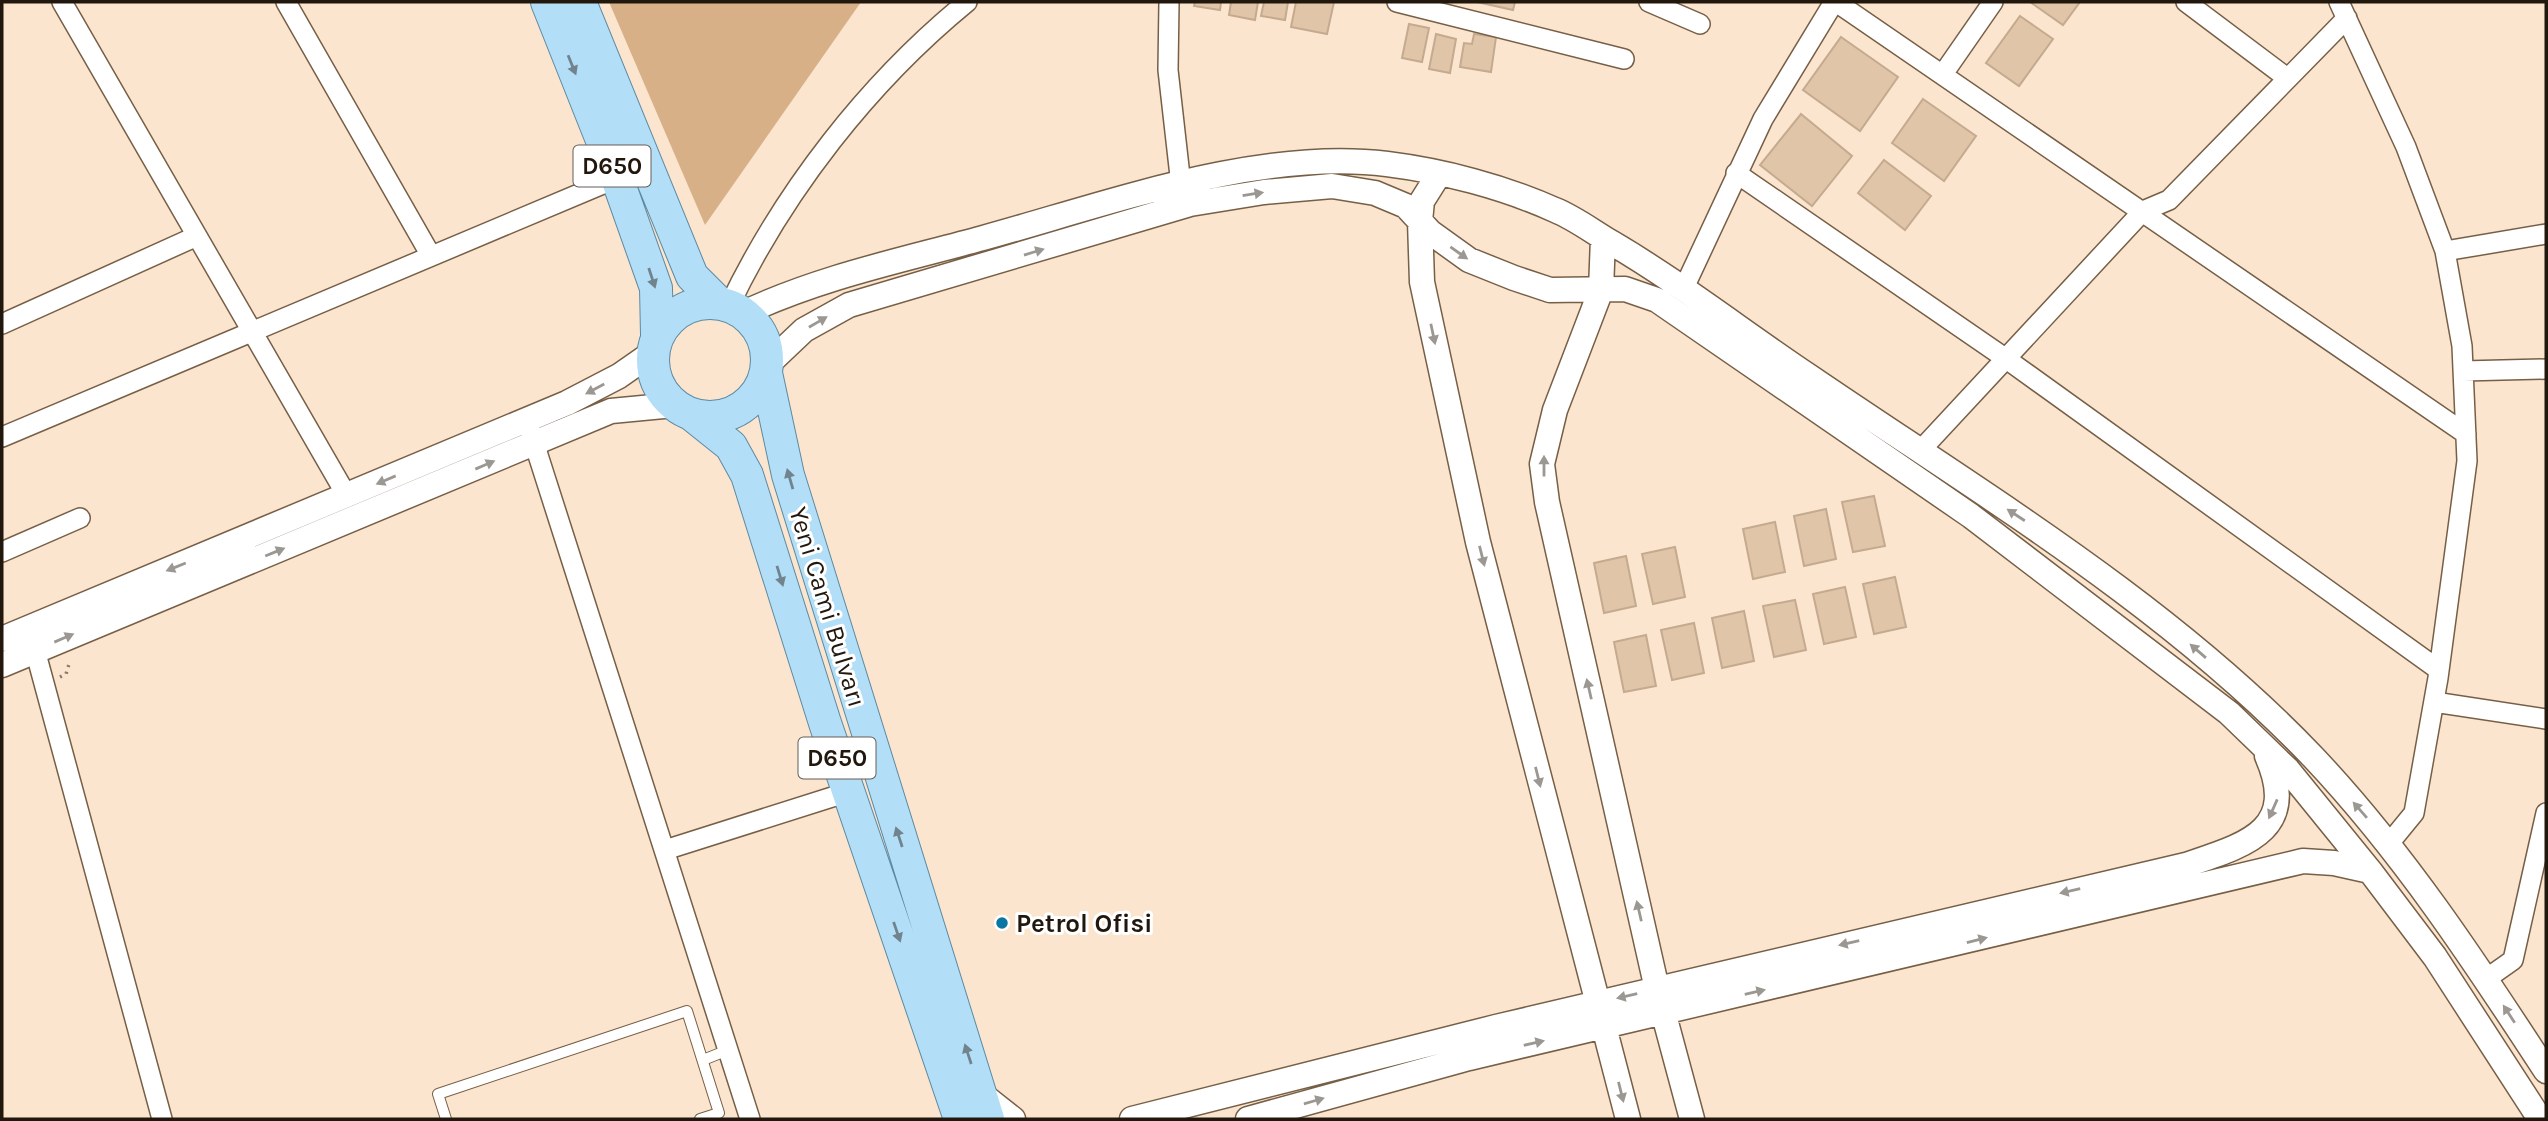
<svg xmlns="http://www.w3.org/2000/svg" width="2548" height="1121" viewBox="0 0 2548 1121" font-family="Karla,sans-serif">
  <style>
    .green { fill: #d8b087 }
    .building { fill: #e0c5a9; stroke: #c4aa8e; stroke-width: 2 }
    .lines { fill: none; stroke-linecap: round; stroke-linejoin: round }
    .service-casing { stroke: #775f46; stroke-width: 12 }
    .minor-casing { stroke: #775f46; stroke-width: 22 }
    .tertiary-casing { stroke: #775f46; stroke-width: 27 }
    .primary-casing { stroke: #5d8aa1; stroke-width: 34 }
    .path { stroke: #897a69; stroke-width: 3.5; stroke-dasharray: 2 5; stroke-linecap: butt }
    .service { stroke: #fff; stroke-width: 10 }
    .minor { stroke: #fff; stroke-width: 19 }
    .tertiary { stroke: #fff; stroke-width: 24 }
    .primary { stroke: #b2def7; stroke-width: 32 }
    .oneway { fill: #71848e }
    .oneway2 { fill: #9b9792 }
    .poi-dot { fill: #0a76a1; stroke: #fff; stroke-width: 2.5 }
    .labels { text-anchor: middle; stroke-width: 6; stroke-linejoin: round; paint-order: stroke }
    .shield { fill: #fff; stroke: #645d56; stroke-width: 2 }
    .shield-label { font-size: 24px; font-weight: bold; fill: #21170d }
    .street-label { font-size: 26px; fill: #21170d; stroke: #fff }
    .poi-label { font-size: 26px; font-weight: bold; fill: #21170d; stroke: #fff; text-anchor: start }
  </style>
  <rect width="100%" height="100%" fill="#fbe5ce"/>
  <path class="green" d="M609 2H861L705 225Z"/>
  <path class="building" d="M1195 2H1221L1220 10 1194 6Z
    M1231 2H1258L1255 20 1229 15Z
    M1264 2H1288L1285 20 1261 16Z
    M1296 2H1334L1327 34 1291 27Z
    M1477 2H1515L1513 10Z
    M2030 2H2080L2063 25Z
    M2020 16 2053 39 2019 86 1986 63Z
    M1409 24 1429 28 1422 62 1402 58Z
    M1436 34 1456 39 1450 73 1429 69Z
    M1474 34 1496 37 1491 72 1460 67 1464 43 1472 44Z
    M1841 37 1898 77 1860 131 1803 90Z
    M1923 99 1976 136 1944 181 1892 143Z
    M1801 114 1852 156 1812 206 1760 165Z
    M1884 160 1931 196 1905 230 1858 193Z
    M1874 496 1885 546 1853 552 1842 502Z
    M1826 509 1836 559 1804 566 1794 516Z
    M1775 522 1785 572 1753 579 1743 529Z
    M1675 547 1685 597 1653 604 1642 554Z
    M1626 556 1636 606 1604 613 1594 563Z
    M1895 577 1906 627 1874 634 1863 584Z
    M1845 587 1856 637 1824 644 1813 594Z
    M1795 600 1806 650 1774 657 1763 606Z
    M1744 611 1754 661 1722 668 1712 618Z
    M1694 623 1704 673 1672 680 1661 630Z
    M1646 635 1656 686 1624 692 1614 642Z"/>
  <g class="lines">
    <defs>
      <path id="service" d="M703 1060 728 1050
        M446 1119 438 1094 687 1011 719 1113 700 1119"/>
      <path id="minor" d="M62 2 347 496
        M286 2 430 254
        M1169 2 1168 70 1181 185
        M1397 2 1624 59
        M1649 2 1700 24
        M1836 2 2466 434
        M2186 2 2287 78
        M2339 2 2406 147 2445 251 2462 346 2467 461 2438 678 2414 813 2387 846
        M1943 74 1993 2
        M1736 173 2005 358 2439 670
        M2445 251 2546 234
        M1683 290 1763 119 1834 2
        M729 306C784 191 868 83 967 2
        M2 324 197 236
        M2463 371 2546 369
        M530 430 750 1119
        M2 437 617 178
        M1919 452 2143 211 2169 200 2347 18
        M2 552 80 518
        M35 650 162 1119
        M2434 702 2546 719
        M665 850 848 792
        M2486 979 2513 960 2546 813"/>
      <path id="tertiary" d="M1439 174 1422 201 1420 221 1422 282 1478 542 1628 1119
        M1603 238 1601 290 1555 410 1542 464 1547 502 1657 989 1692 1119
        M744 313C820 277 903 260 983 238 1107 204 1259 148 1387 164 1443 171 1504 187 1555 210 1575 218 1593 232 1612 243 1680 283 1744 333 1810 377 1983 495 2167 604 2313 757 2402 851 2475 962 2546 1071
        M766 366 804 330 849 305 1190 204 1264 192 1332 186 1375 193 1406 206 1430 232 1469 260 1514 278 1550 290 1625 289 1657 300 1971 516 2229 713 2288 770 2370 871 2435 957 2540 1119
        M2 639 567 403 619 376 652 353
        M2 665 611 411 674 405
        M980 1093 1013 1119
        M1132 1119 1496 1027 2186 865C2245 845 2300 831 2267 756
        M1248 1119 1469 1058 2303 861 2334 863 2370 871"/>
      <path id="primary" d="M547 2 617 178 656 288 657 335
        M580 2 692 276 719 303
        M653 360a57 57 0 1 1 114 0a57 57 0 1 1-114 0Z
        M766 373 788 475 988 1119
        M691 414 731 446 747 475 825 723 960 1119"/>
    </defs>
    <use href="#service" class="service-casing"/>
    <use href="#minor" class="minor-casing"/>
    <use href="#tertiary" class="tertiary-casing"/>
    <use href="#primary" class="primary-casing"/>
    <path class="path" d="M60 677 66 674 70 661"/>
    <use href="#service" class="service"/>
    <use href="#minor" class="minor"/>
    <use href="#tertiary" class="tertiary"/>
    <use href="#primary" class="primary"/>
  </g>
  <defs><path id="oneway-solid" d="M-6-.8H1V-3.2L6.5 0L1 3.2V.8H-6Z" transform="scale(1.75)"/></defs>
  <g class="oneway">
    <use href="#oneway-solid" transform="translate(572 65) rotate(68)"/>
    <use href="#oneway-solid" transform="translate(652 278) rotate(72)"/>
    <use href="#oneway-solid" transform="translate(790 479) rotate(-106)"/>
    <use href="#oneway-solid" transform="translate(780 576) rotate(73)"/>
    <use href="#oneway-solid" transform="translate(899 837) rotate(-108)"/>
    <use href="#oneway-solid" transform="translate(897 932) rotate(71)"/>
    <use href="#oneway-solid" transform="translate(968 1054) rotate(-108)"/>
  </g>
  <g class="oneway2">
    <use href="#oneway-solid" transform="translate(1253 194) rotate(-9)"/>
    <use href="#oneway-solid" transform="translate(1034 252) rotate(-17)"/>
    <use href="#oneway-solid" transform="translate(1459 253) rotate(35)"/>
    <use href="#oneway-solid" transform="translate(818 322) rotate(-30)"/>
    <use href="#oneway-solid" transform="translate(1433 334) rotate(78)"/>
    <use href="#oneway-solid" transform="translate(595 389) rotate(152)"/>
    <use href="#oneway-solid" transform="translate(485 465) rotate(-23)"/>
    <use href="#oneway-solid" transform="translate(1544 466) rotate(-90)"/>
    <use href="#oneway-solid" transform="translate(386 480) rotate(157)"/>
    <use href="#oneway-solid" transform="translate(2016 515) rotate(-147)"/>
    <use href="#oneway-solid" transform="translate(275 552) rotate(-22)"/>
    <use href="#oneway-solid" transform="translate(1482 556) rotate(76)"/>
    <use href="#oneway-solid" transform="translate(176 567) rotate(158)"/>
    <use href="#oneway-solid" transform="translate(64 638) rotate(-23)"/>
    <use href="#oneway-solid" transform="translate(2198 651) rotate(-139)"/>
    <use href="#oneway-solid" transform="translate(1589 689) rotate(-103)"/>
    <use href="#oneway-solid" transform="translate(1538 777) rotate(76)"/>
    <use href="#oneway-solid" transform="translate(2273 809) rotate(114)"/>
    <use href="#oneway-solid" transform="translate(2360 810) rotate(-131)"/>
    <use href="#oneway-solid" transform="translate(2070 891) rotate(167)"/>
    <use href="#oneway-solid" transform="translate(1639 911) rotate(-103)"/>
    <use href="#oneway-solid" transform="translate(1977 940) rotate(-14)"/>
    <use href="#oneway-solid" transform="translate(1849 943) rotate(167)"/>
    <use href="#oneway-solid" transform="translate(1755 992) rotate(-13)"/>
    <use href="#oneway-solid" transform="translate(1627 996) rotate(167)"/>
    <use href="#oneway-solid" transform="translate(2509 1014) rotate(-123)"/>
    <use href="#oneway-solid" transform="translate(1534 1043) rotate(-13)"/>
    <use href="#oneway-solid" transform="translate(1621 1092) rotate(76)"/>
    <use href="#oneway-solid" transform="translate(1314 1101) rotate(-16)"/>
  </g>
  <circle class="poi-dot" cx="1002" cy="923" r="7"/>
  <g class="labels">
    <g class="shield">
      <rect x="573.5" y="145.5" width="77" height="41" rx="5"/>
      <rect x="798.5" y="737.5" width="77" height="41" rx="5"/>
    </g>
    <g class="shield-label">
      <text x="612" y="174">D650</text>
      <text x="837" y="766">D650</text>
    </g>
    <g class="street-label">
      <text transform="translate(828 607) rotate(73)" y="9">Yeni Cami Bulvarı</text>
    </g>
    <g class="poi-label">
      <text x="1016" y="932">Petrol Ofisi</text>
    </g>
  </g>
  <rect width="2548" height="1121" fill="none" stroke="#21170d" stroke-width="7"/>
</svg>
